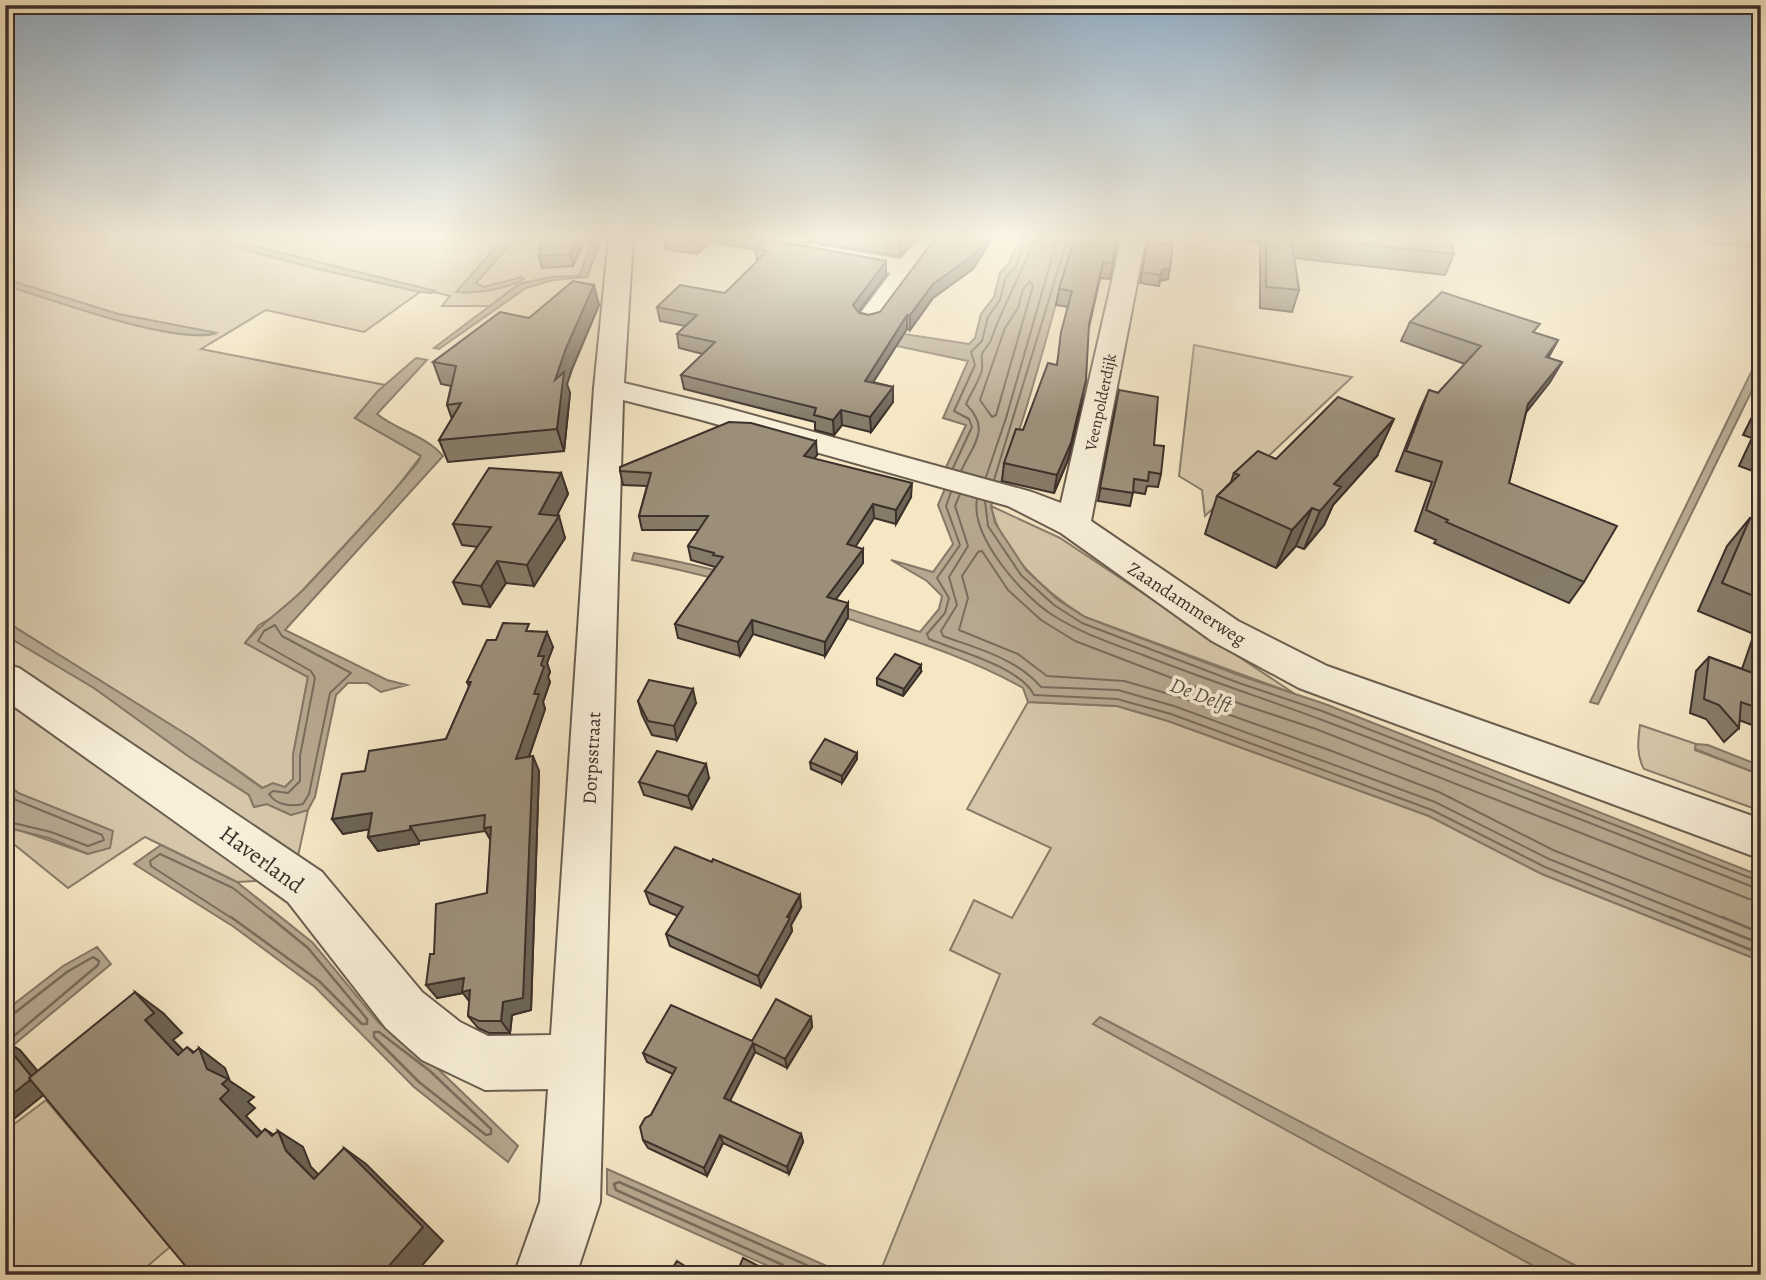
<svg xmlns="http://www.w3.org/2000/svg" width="1766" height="1280" viewBox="0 0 1766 1280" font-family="Alegreya,serif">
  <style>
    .green { fill: #d6c7aa; stroke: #897c6a; stroke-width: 2 }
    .water { fill: #b6a890; stroke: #857867; stroke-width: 2 }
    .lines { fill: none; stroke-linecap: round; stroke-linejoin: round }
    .shore-far1 { stroke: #796c5d; stroke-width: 2 }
    .shore { stroke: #796c5d; stroke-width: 2.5 }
    .minor-casing { stroke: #6a5e50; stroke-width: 4 }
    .minor { fill: #f8efd9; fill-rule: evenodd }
    .wall { fill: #867b69; stroke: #3c302a; stroke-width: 2 }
    .shaded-wall { fill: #6d6455; stroke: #3c302a; stroke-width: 2 }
    .building { fill: #9c8f7a; stroke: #3c302a; stroke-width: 2 }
    .labels { text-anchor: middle; stroke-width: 7; stroke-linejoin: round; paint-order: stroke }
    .far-street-label { font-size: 16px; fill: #3c302a; stroke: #f8efd9 }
    .street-label { font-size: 19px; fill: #3c302a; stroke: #f8efd9 }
    .water-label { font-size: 21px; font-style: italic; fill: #5a4e44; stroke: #f8efd9 }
    .near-street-label { font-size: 23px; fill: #3c302a; stroke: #f8efd9 }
  </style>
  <rect width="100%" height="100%" fill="#f5e6c4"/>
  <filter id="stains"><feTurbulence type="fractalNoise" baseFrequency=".00286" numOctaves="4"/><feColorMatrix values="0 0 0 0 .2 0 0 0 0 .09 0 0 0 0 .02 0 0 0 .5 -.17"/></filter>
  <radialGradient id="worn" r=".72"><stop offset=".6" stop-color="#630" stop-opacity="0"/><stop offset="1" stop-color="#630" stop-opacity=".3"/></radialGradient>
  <path class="green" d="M5 237H198L314 268 420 292 364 332 266 310 201 349 385 385 355 418 421 456 391 495 303 590 278 614 259 625 245 643 308 677 293 755V779L285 787 263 788 192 738 5 621V285C44 297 184 347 216 333L118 314 5 279Z
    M218 237H581L591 243 580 276 551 277 519 284 491 306H442L450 296Z
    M1194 345 1352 377 1205 516 1202 490 1179 476Z
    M991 506 1060 538 1295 694 1085 617C1045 592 1001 553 991 506Z
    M5 635 94 688 188 756 249 795 254 807 267 804 291 815 308 810 293 879 237 882 145 837 68 888 5 837V825L88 854 112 831 18 793 5 781Z
    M1028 702 1117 706 1168 721 1429 816 1542 874 1761 961V1275H879L1000 974 950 950 974 900 1012 918 1051 848 967 809Z
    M1640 725 1696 744 1695 750 1761 775V811L1644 769C1636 755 1638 740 1640 725Z
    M46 1100 170 1247 137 1275H5V1125L9 1128Z"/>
  <path class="water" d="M198 237H218L435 291 432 293 420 292 314 268Z
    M505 237H517L476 283 484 287 522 277 524 279C506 289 477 294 456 292Z
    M581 237H602L587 277 553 280 526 288 439 349 434 348 519 284 551 277 580 276 591 243Z
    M1021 237H1075C1048 327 1028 419 991 506L995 523 1026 570 1058 600 1085 617 1241 676 1325 704 1761 876V961L1542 874 1429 816 1168 721 1117 706 1028 702 1023 688C974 660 918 642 864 624 788 598 712 575 632 560L634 553C732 570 825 601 920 632L939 609 942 596 927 581 891 560 933 572 953 544 938 505 944 491 946 467 966 425 943 418 968 361 807 327 787 316 969 344 975 338 981 314 994 297 1000 273 1009 263Z
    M1641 237H1761V248Z
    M5 279 118 314 217 333C171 345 54 300 5 285Z
    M1761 352V372L1598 704 1590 702Z
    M416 358 427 360 377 414C398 431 425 435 443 456L285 630 387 680 407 685 381 692 367 683H348L336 695 315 797 308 810 291 815 267 804 254 807 249 795 188 756 94 688 5 635V621L192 738 262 788 273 783 285 787 293 779V755L308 677 245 643C262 622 284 609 304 589 343 548 382 506 418 462L421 456 355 418 378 391Z
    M1696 744 1708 745 1761 766V775L1695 749Z
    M5 781 18 793 113 831 110 848 88 854 49 838 9 828 5 825Z
    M161 845 237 882 313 943 379 1023 434 1065 518 1146 508 1162 414 1087 315 987 234 927 134 864Z
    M97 947 111 964 5 1052V1011L63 966Z
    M1100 1017 1580 1268 1592 1275H1550L1093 1024Z
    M607 1169 847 1275H788L607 1194Z"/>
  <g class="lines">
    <path class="shore-far1" d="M1030 281 1033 286 996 415 992 417 980 400 1005 328 1018 308 1023 289Z
      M953 468 972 427 969 419 954 411 975 365 971 352 982 341 988 317 1000 300 1006 277 1016 266 1026 237
      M961 471C974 443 991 429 966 404 971 393 979 381 982 370 983 365 981 358 982 354 984 349 989 345 991 340 1003 304 1023 273 1035 237
      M986 477 1006 418 1058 237
      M994 480 1068 237
      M951 492 946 506 960 545 937 578 949 598 945 613 927 634 929 639C958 651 1020 667 1034 695L1117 699 1171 714 1432 810 1545 867 1674 919
      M960 494 955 506 968 546 949 577 957 605 941 631 943 636C978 649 1016 658 1041 687L1118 690 1174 706 1435 802 1549 859 1699 919
      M977 499C970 536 1022 595 1051 614 1080 633 1111 643 1143 655 1202 678 1262 698 1322 720 1469 775 1615 833 1761 890
      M985 501 988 526 1021 575 1054 605 1082 623 1239 683 1322 711 1761 882
      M275 625 282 636 351 673 330 693 309 794 303 804C291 807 276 805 269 794L273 791 288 793 300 781V756L315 678 311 671 258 641 264 631Z
      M5 791 16 800 102 835 104 840 88 846 51 832 5 821
      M233 919 151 866 150 861 160 854 233 888 272 919
      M1726 919 1553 850 1439 792 1329 750 1176 696 1124 681 1047 676 1018 654 959 630 968 598 962 576 978 552 982 551 1008 590 1041 620 1075 641 1232 701 1316 729 1749 899 1761 901"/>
    <path class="shore" d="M231 917 319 981 362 1024H367V1019L308 948 270 917
      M1670 917 1761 954
      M1694 917 1761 944
      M1722 917 1761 933
      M5 1016 12 1015 67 972 93 957 99 961 98 965 8 1041
      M374 1032H379L430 1071 491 1129V1134L486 1135 419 1082 374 1037Z
      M788 1275 783 1265 616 1190 614 1184 619 1182 829 1275"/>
    <defs>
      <path id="minor" d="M609 237H633L624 383 719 406 1032 492 1061 503 1122 237H1146L1091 521 1238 621 1327 666 1761 819V859L1299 688 1212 641 1061 533 1008 506 698 419 623 400 600 1202 576 1275H514L540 1202 548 1089 485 1090 422 1060 386 1028 288 902 5 700V664L19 668 322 872 422 992 460 1022 488 1036 551 1035 594 388Z
        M783 237H808L804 243 901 259 919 237H943L878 325 869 327 860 325 856 319 891 273 778 252 774 247Z"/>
    </defs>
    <use href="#minor" class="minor-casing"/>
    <use href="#minor" class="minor"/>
  </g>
  <path class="wall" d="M586 237 573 266 542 268 539 256Z
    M663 237H781L777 241 886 261V275L858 312 869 315 880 312 973 269 933 298 910 330 907 329 873 382 893 387V402L871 432 842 425 834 435 815 430V422L684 389 681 375 703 354 679 348 677 334 685 326 660 321 657 307 725 293 757 262 756 250 710 242 697 254 665 249Z
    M808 237H917L900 256 808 241Z
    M1118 237 1110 279 1100 278 1088 330 1083 397 1068 460 1054 493 1002 481 1004 463 1023 430 1057 365 1068 307 1056 305 1059 289Z
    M1208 237H1449L1454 254 1445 275 1294 258 1299 290 1292 312 1260 308V243Z
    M1148 241 1168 279 1160 281 1159 286 1140 283Z
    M599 305 572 369 567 384 570 393 564 451 448 462 439 440 452 419 447 405 451 386 441 384 433 362 529 318Z
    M1410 322 1535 333 1558 340 1548 358 1562 362 1550 382 1526 412 1509 483 1584 582 1569 603 1434 543 1436 540 1415 531 1432 482 1396 471 1420 410 1429 390 1438 393 1465 364 1401 341Z
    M1119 390 1154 445 1161 474 1158 487 1147 486 1145 494 1133 492 1130 506 1098 501Z
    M1761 399V474L1739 466 1752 438 1743 435Z
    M817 455 814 459 911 497 896 524 874 518 855 547 863 563 836 599 848 617 825 656 753 634 740 656 678 638 675 624 715 568V567L691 560 688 546 699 530H642L639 516 647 486 623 485 620 471Z
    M1377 456 1333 505 1324 525 1304 549 1296 546 1276 568 1205 534 1217 496 1231 482 1234 473 1276 459Z
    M561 473 568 494 556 516 565 538 534 586 506 583 490 607 463 604 453 582 478 547 462 545 453 524Z
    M1750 518 1761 522V716L1752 725 1739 720V728L1724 742 1706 719 1690 713 1696 671 1709 657 1742 669 1754 634 1698 611 1727 546Z
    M532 631 553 647 547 663 550 672 548 677 550 682 543 702 545 709 529 757 539 771 531 1010 512 1015 510 1033H489L478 1028 468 1016 470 1002 463 993 437 998 434 954 487 893 491 840 485 831 419 841V844L378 851 368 837 369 829 343 834 332 819 365 771 446 739 469 687 467 682 496 640Z
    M921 672 903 696 877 685V678Z
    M638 701 696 703 677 740 652 735 642 715Z
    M857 753V759L842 783 811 769 810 762Z
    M709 778 692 809 644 795 639 782Z
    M645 891 801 907 791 925 792 931 761 987 670 946 666 934 678 916 650 904Z
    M811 1017 812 1027 787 1068 755 1052 729 1101 801 1134 803 1142 789 1174 723 1143 707 1176 648 1148 643 1140 651 1115 673 1074 647 1062 643 1053 752 1041Z"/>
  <path class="shaded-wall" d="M578 237H586L573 266 570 254Z
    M699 237H709L710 242 697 254 695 241Z
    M905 237H917L900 256V243Z
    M986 237H993L973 269 933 298 910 330V315L933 284Z
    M886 261V275L853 319V305Z
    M1103 262 1100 278 1086 341 1089 324Z
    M1170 268 1168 279 1159 281 1162 270Z
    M594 285 599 305 572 369 567 384 570 393 564 451 557 429 555 380 566 348Z
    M907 315V329L865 395V381Z
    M1558 340 1547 360 1546 357Z
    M1562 362 1550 382 1517 424 1528 404Z
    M1086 380 1068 460 1054 493 1057 475Z
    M893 387V402L871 432 870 417Z
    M841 410 842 425 834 435 833 420Z
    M1394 419 1377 456 1333 505 1324 525 1304 549 1320 511 1334 484Z
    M816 441 817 455 805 470 804 456Z
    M561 473 568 494 548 533 559 516 565 538 534 586 527 565 539 514Z
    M912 483 911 497 896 524V510Z
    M873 504 874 518 848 558 847 544Z
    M1312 508 1296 546 1276 568 1292 530Z
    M863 549V563L827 611V597Z
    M497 561 506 583 490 607 481 586Z
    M848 603V617L825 656V642Z
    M752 620 753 634 740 656 738 642Z
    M547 632 553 647 547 663 550 672 548 677 550 682 543 702 545 709 523 774 516 759 534 694 538 656Z
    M921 665V672L903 696 904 689Z
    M693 689 696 703 677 740 674 726Z
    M857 753V759L842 783V776Z
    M533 756 539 771 531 1010 512 1015 510 1033 501 1021Z
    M706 764 709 778 692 809 688 796Z
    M372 813 382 827 343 834 332 819Z
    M410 826 419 841V844L378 851 368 837Z
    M491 827 492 843 484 828Z
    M800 895 801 907 791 925 792 931 761 987 758 976Z
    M464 978 471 991 472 1005 463 993 437 998 426 985Z
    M135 992 163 1013 182 1033 173 1040 206 1074 178 1055 145 1020Z
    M811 1017 812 1027 787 1068 785 1059Z
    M5 1041 20 1050 52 1088 10 1122 5 1120Z
    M753 1043 755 1052 727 1107 724 1098Z
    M187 1047 202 1058 199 1048 225 1068 230 1081 254 1097 248 1102 255 1108 246 1116 282 1154 257 1137 220 1099 207 1069Z
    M265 1129 282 1140 278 1131 303 1147 311 1167 338 1194 314 1179Z
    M801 1134 803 1142 789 1174 787 1167Z
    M720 1135 723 1143 707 1176 704 1168Z
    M344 1148 366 1164 443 1241 414 1275H381Z"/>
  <path class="building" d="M542 237H578L570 254 539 256Z
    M672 237H699L695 241Z
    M756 237H773L776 241 886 261 853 305 859 313 869 315 880 312 936 237H986L974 255 933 284 910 315H907L865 381 893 387 870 417 841 410 833 420 814 415 816 408 681 375 715 342 677 334 697 315 657 307 680 285 725 293 767 251 756 249 766 239Z
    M864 237H905L900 243Z
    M1075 237H1118L1112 263 1103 262 1089 324 1086 380 1071 443 1057 475 1004 463 1016 429 1023 430 1048 363 1057 365 1061 332 1072 291 1059 289Z
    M1266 237H1291L1299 290 1266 287Z
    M1296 237H1449L1454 254Z
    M1148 241 1173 244 1170 268 1162 270 1161 275 1142 272Z
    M573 281 594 285 566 348 555 380 564 372 557 429 439 440 461 403 447 405 456 366 433 362 500 312 529 318Z
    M1442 292 1540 324 1533 332 1558 340 1546 357 1562 362 1528 404 1509 483 1617 526 1584 582 1446 522 1448 520 1426 510 1442 462 1406 451 1429 390 1438 393 1481 346 1410 322Z
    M1119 390 1158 397 1154 445 1164 446 1161 474 1149 472 1148 481 1134 479 1133 493 1100 488Z
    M1338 397 1394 419 1334 484 1341 487 1320 511 1312 508 1292 530 1217 496 1239 475 1234 473 1258 451 1276 459Z
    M729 422 751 423 816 441 804 456 912 483 896 510 873 504 847 544 863 549 827 597 848 603 825 642 752 620 738 642 675 624 723 557 713 555 714 553 688 546 708 516H639L651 473 620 471V467Z
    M489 468 561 473 539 514 559 516 527 565 497 561 481 586 453 582 491 527 453 524Z
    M1750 518 1761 522V599L1722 583Z
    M503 623 529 624 526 631 547 632 538 656H544L541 665 544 667 534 694H539L516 759 533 756 523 998 503 1002 501 1021H479L468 1016 470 990 462 992 464 978 426 985 430 954H434L436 904 487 893 491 827 484 828 485 815 410 826V830L368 837 372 813 332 819 342 774 365 771 369 751 446 739 471 682H467L487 640H496Z
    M895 654 921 665 904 689 877 678Z
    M1709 657 1761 676V709L1741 702 1739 728 1719 705 1704 699Z
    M649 680 693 689 674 726 648 721 638 701Z
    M825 739 857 753 842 776 810 762Z
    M657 751 706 764 688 796 639 782Z
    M675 847 712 862 713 859 800 895 787 917 790 918 758 976 666 934 683 907 645 891Z
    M135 992 154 1013 145 1020 178 1055 187 1047 193 1053 199 1048 207 1069 228 1079 222 1084 229 1090 220 1099 257 1137 265 1129 272 1136 278 1131 286 1151 314 1179 344 1148 423 1227 381 1275H193L29 1078Z
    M776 999 811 1017 785 1059 753 1043 724 1098 801 1134 787 1167 720 1135 704 1168 643 1140 640 1127 645 1118 651 1115 676 1068 643 1053 671 1005 752 1041Z
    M5 1044 31 1076 29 1078 30 1080 5 1100Z
    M743 1258 776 1275H736Z
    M677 1261 699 1275H668Z"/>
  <linearGradient id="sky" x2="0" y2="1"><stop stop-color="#94afc5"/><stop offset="0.57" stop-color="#faf4e4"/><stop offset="1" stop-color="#faf4e4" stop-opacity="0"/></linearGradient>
  <rect width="1766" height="416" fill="url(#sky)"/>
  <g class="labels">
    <g class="far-street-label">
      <text transform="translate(1100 402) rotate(-78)" y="6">Veenpolderdijk</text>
    </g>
    <g class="street-label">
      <text transform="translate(1187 603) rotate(33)" y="7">Zaandammerweg</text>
      <text transform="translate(591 758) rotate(-87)" y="7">Dorpsstraat</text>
    </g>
    <g class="water-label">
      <text transform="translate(1201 695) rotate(21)" y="7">De Delft</text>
    </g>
    <g class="near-street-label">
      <text transform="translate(262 859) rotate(36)" y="8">Haverland</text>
    </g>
  </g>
  <rect width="1766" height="1280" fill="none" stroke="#f5e6c4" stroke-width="28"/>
  <rect x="7" y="7" width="1752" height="1266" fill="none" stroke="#3c302a" stroke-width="3.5"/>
  <rect x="14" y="14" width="1738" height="1252" fill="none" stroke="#3c302a" stroke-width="2"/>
  <rect width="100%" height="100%" filter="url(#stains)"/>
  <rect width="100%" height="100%" fill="url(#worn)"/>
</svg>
